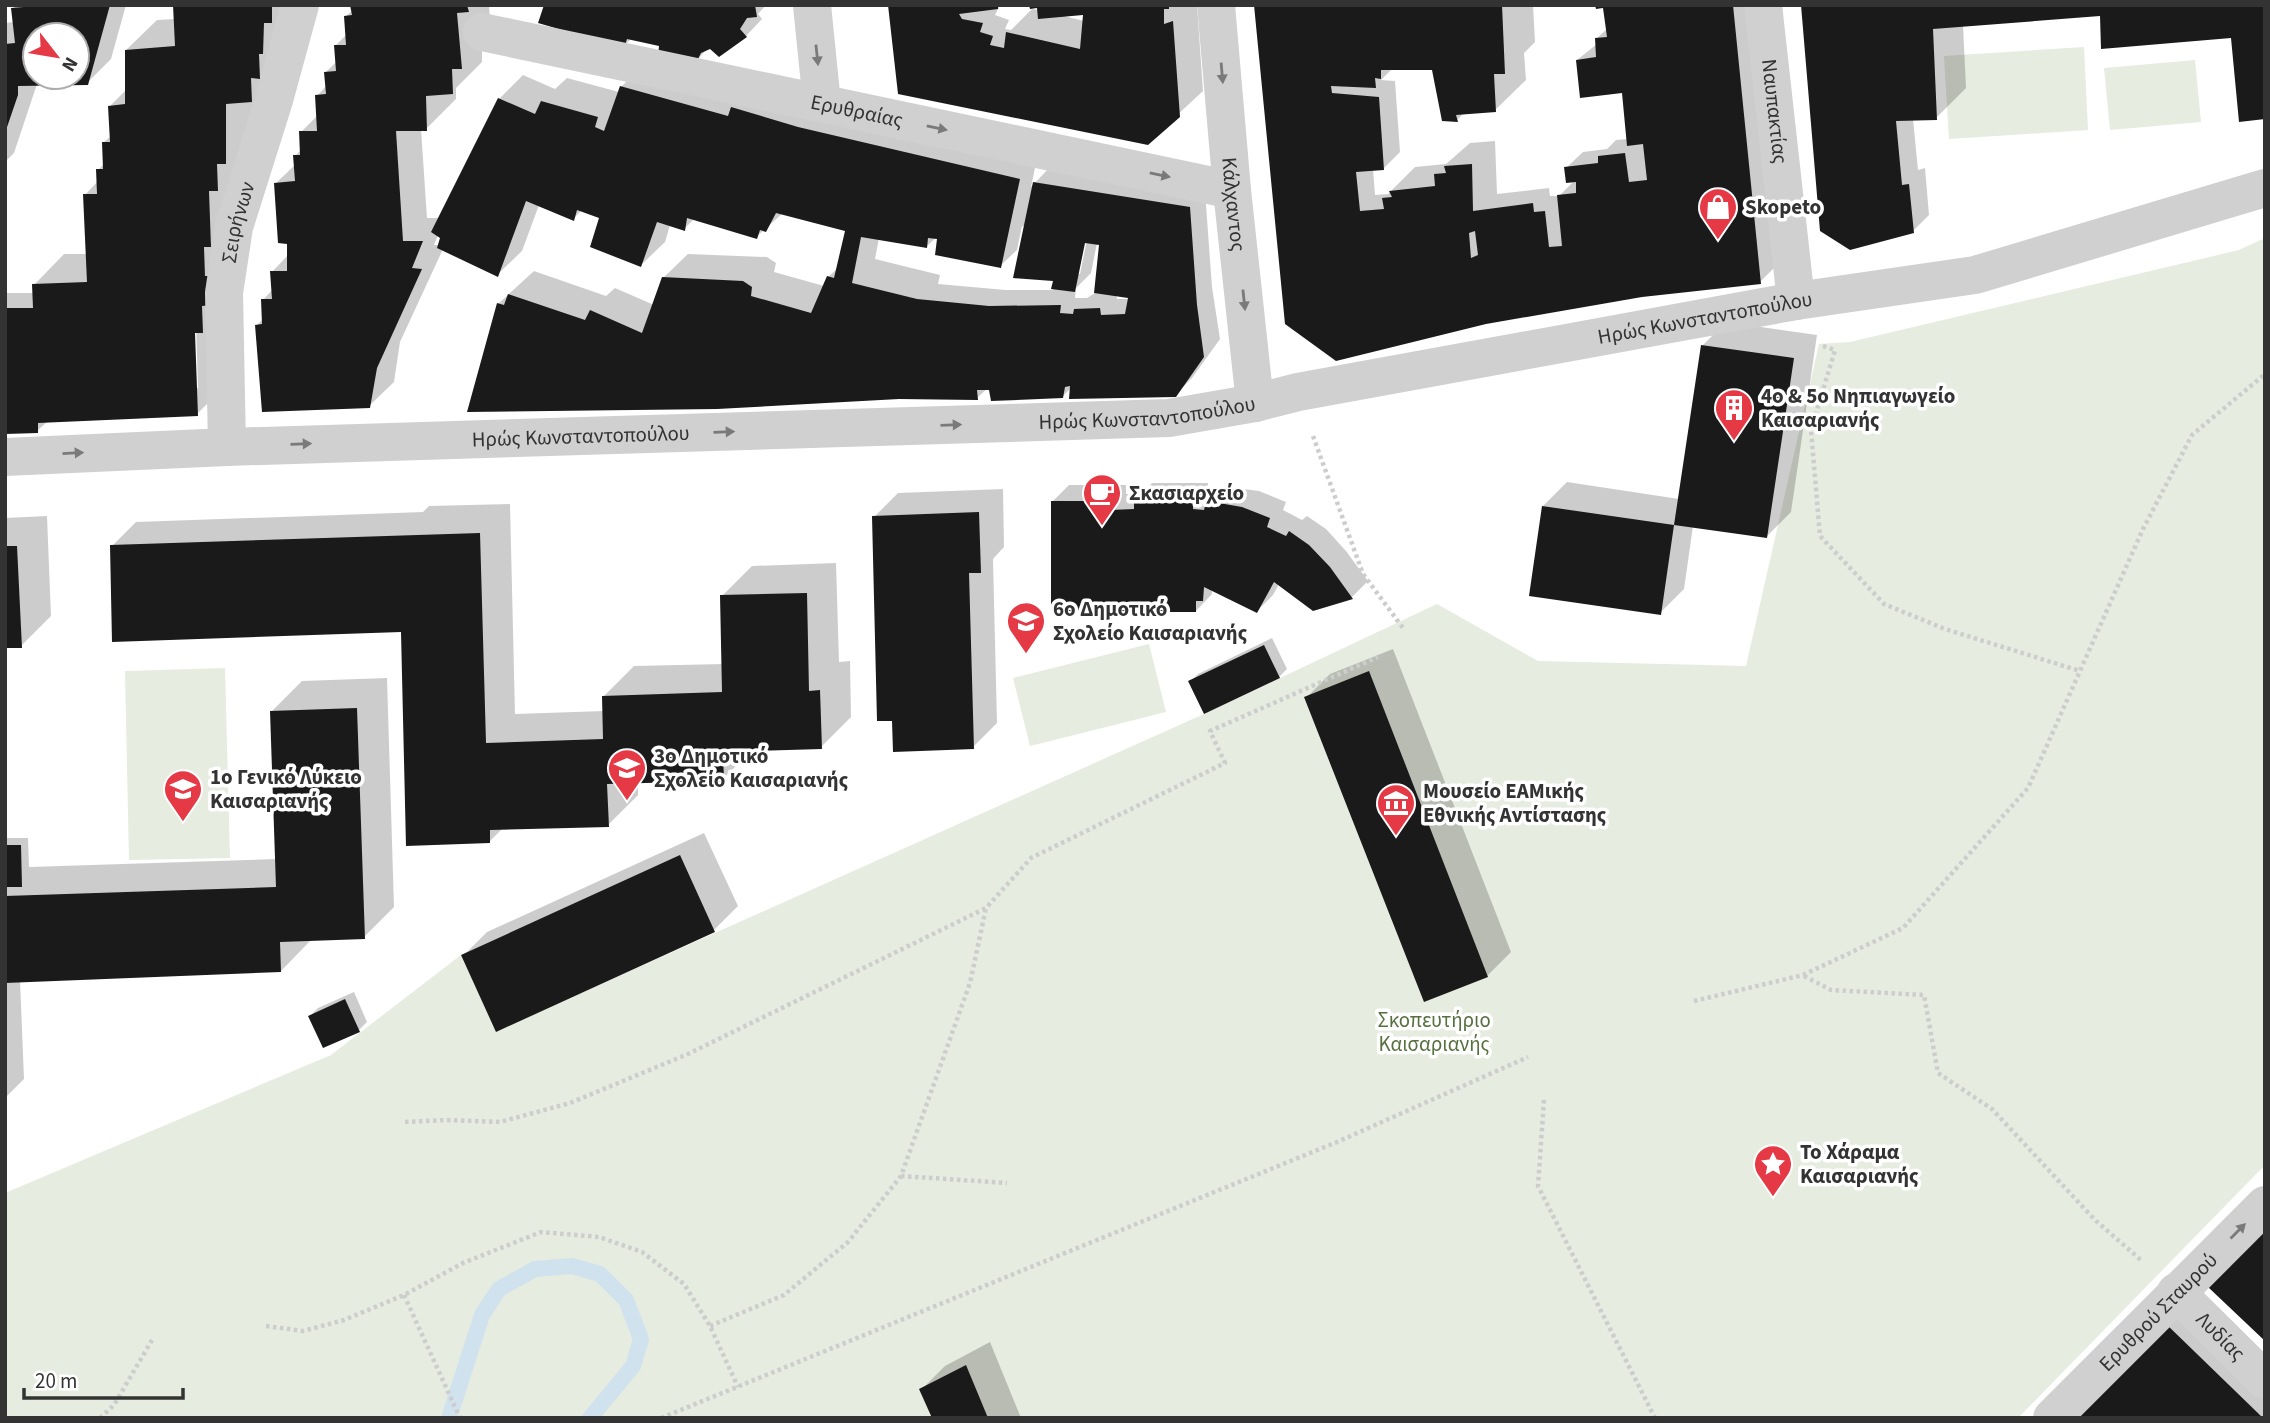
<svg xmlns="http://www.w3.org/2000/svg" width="2270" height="1423" viewBox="0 0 2270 1423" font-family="'Source Sans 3',sans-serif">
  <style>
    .green { fill: #e6ecdf }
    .shadow { fill: #0003; fill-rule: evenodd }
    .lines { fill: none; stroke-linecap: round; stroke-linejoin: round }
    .stream { stroke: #cfe2ee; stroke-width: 16 }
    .building { fill: #1a1a1a; fill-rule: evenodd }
    .path { stroke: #cdcdcd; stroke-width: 4.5; stroke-dasharray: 3.5 3.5; stroke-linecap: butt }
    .street { stroke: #d0d0d0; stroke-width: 38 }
    .oneway { fill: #7a7a7a }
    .labels { text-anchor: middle; stroke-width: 7; stroke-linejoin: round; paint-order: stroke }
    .street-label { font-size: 21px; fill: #333; stroke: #fff }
    .poi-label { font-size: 21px; font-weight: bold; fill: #333; stroke: #fff; text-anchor: start }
    .park-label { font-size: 21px; fill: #56703f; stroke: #fff }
  </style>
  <rect width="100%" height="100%" fill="#fff"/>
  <path class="green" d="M2084 47 2088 130 1949 139 1944 56Z
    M2195 60 2201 122 2110 130 2104 68Z
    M2265 238V1165L2018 1418H5V1193L331 1055 461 955 496 1031 1204 714 1437 604 1538 661 1746 666 1819 344 1850 342 2239 250Z
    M1149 644 1166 712 1030 746 1013 678Z
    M225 668 230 858 129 860 125 671Z"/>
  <path class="shadow" d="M16 5H126L111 59 87 83 37 84 14 153 5 162V23L14 22 13 9ZM35 35H77V77H35Z
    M175 5H293L256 96 227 384 197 414 48 421 37 431 5 432V293H34V285L64 254H87L85 195 98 181V170L105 163 104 142 112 135 110 106 126 90V50L157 20 175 19ZM192 324H196L198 388H195Z
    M352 5H489L491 37 482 47V62L456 88V99L426 129H421L427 218H440L499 99 523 75 555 89 567 78 619 92 621 87 645 63 1036 163 1031 187 1051 166 1205 191 1212 287 1220 339 1192 378 1175 395 1072 387 1062 397 991 388H988L977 398H898L498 304 534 271 606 296 615 288 654 305 663 278 688 254 767 257 776 263 774 272 824 286 828 277 838 268 847 230 783 213 756 237 695 218 684 229 670 225 665 242 641 265 601 217 582 210 574 218 539 205 522 251 498 274 443 249 400 342 394 382 369 406 256 326 264 318 263 300 273 289 272 272 289 254V242L276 183 296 164 295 156 302 149 301 132 318 115 317 96 327 85 326 72 337 61 335 46 347 34 345 17 353 10ZM1022 226 1025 227 1055 279 1053 290H1006L938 284 940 275 875 259 879 238 927 246 941 233 1000 266 1017 250ZM1085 234 1088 235 1080 274H1077ZM438 235 443 237 439 245H434ZM1097 243H1101L1095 293 1087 298H1075L1076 288 1091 273ZM1116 294 1133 299H1117Z
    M546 5H766L758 14 762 19 746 36 720 55 709 47 697 60 660 44 632 38 624 46Z
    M890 5H1000L995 15 1009 20 1005 29 1011 30 1032 9 1039 10V6L1031 5H1197L1203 91 1147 143ZM1085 14 1084 21 1064 16Z
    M1256 5H1533L1535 42 1524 53 1526 80 1495 110 1465 112 1457 120 1433 68H1393L1381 80 1395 81 1400 152 1383 169H1373L1375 195 1388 194 1415 167 1446 164 1470 143 1495 141 1497 194 1549 188 1550 196H1559L1574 181 1566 168 1583 152 1607 149 1616 140 1628 139 1627 91 1577 60 1597 44 1596 39 1608 28 1605 6 1597 5H1750L1784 258 1760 282 1642 295 1485 322 1337 359Z
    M1803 5H2265L2232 36 2101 14 1963 25 1966 88 1936 118 1913 119 1918 170 1925 168 1929 215 1913 231Z
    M1726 322 1817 335 1791 512 1767 536 1693 526 1684 589 1660 613 1543 506 1567 482 1679 499 1702 346Z
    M1152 483H1208V494H1219L1223 490 1236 488 1259 491 1286 502 1283 510 1302 520 1307 516 1326 529 1346 551 1368 581 1352 597 1313 609 1279 584 1273 595 1257 611 1212 589V594L1196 611 1053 501 1069 485H1126V494H1142Z
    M1003 489 1004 547 993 559 997 723 973 747 874 517 898 493Z
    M510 504 515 714 604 711V696L634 666 724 664 722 596 752 566 836 563 839 662 850 661 851 717 821 747 753 749 723 779 638 781V795L608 825 503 828 490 841 402 630 112 546 136 522 423 512 429 506Z
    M47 516 51 616 21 646H5V518Z
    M1272 638 1287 669 1279 677 1190 682 1198 674Z
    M1393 649 1511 952 1487 976 1306 698 1330 674Z
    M387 678 394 907 364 937 311 940 281 971 20 980 24 1079 5 1098V838H28L29 867 277 859 272 711 302 681Z
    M704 833 738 906 714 930 463 956 487 932Z
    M354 992 367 1022 359 1030 310 1016 318 1008Z
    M2180 1306 2265 1387V1418H2073Z
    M990 1342 1021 1418H934L922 1389 945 1366Z"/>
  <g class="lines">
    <path class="stream" d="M449 1418 482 1315 499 1289 535 1269 572 1266 600 1274 626 1300 641 1339 633 1366 590 1418"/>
  </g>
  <path class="building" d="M49 5H110L88 85 18 86V95L5 133V44L15 43 11 8ZM35 35H77V77H35Z
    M173 5H272V23H264L263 54H259L260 79 251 78 252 102 226 104V164H217L218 191H209L211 247H204L205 276H211L213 305 202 306 203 333H195L198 416 38 423V433L5 434V308H33L32 284 87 282 83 194H97L96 169H103L102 142H110L108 106 125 104V50L175 46Z
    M350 5H467L469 12 457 13 462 69H452L453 94 426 96 427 131H396L403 241H423L412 268 422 269 377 368 370 408 262 412 255 325 262 324 261 299H272L270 271H287V244L278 243 274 183 295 181 293 155H300L299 131H317L315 95 326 94 324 72 336 71 334 45H346L344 16 352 15Z
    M544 5H755L757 17 747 18 740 29 747 37 719 57 710 49 701 53 697 61 658 56 659 46 627 39 624 48 538 23Z
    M888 5H998V9L959 14 962 19 983 23 980 32 993 36 990 45 1004 48 1006 32 1080 49 1083 15 1038 19 1037 8 1030 9 1029 5H1169V9H1164V24L1173 21 1180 117 1148 145 898 94Z
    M1254 5H1502L1505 74H1494L1496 112 1456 115 1458 122 1442 121 1432 70H1381V79L1375 78 1376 88 1331 86 1332 93 1379 97 1384 170 1356 172 1360 211 1384 209 1382 198 1392 197 1389 191 1435 186 1434 174 1446 173 1444 166 1472 164 1473 211 1533 203 1534 212 1545 211 1549 247 1562 246 1557 195 1576 193V182L1566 183 1564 167 1598 163V156L1625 153 1629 182 1647 180 1643 144 1627 146 1622 93 1580 98 1576 60 1596 57 1595 38 1607 37 1603 8 1596 9 1595 5H1733L1761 284 1642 297 1486 324 1336 361 1285 324ZM1475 231 1478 255 1471 258 1469 233Z
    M1801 5H2265V119L2239 122 2231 38 2101 49 2100 16 1933 29 1937 120 1896 121 1902 185 1909 184 1914 233 1850 250 1820 231Z
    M620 86 728 116 731 107 798 127 1020 179 1001 268 935 255 937 239 928 238 927 248 861 237 852 283 917 299 989 306 1061 305 1060 313 1073 314 1074 309 1100 308 1101 315 1125 314 1128 298 1094 293 1099 245 1085 243 1075 292 1051 289 1053 281 1013 278 1033 182 1190 207 1197 305 1204 357 1176 397 1069 399 1070 386 1065 387 1063 398 991 401 989 390H977L978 400 899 399 717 409 467 412 497 303 504 305 508 294 585 320 590 310 642 333 662 277 743 281 752 287 751 296 811 313 827 276 834 278 845 231 776 213 766 232 760 230 757 239 687 218 685 231 657 222 641 267 590 247 599 218 577 210 574 221 526 201 498 277 437 248 440 238 431 232 498 98 535 114 541 101 598 117 595 127 604 131Z
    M1701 345 1794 358 1767 538 1674 525Z
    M1134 499H1193V509L1204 510 1205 506 1219 503 1242 507 1270 518 1267 527 1286 536 1289 531 1309 545 1330 567 1353 599 1313 611 1274 582 1257 613 1204 587 1203 601H1196V612H1051V501H1111L1110 510 1134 509Z
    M1542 506 1674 525 1661 615 1529 596Z
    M979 512 981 573H969L974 749 893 752 892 721H877L872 516Z
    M480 533 486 743 603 739 602 696 722 692 720 595 807 593 809 691 820 690 822 749 723 752 724 781 607 784 609 827 490 830V843L406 846 401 632 112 642 110 545Z
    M5 546H17L22 648H5Z
    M1264 645 1280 678 1204 714 1188 681Z
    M1369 671 1488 977 1424 1002 1304 697Z
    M357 708 365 939 280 942 281 972 5 983V896L276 887 270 711Z
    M5 845H21L22 887H5Z
    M680 855 715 932 496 1032 461 955Z
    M345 999 360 1032 323 1048 308 1016Z
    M2265 1227V1341L2208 1287Z
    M2163 1321 2263 1418H2071Z
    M966 1365 988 1418H932L919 1389Z"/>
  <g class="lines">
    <path class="path" d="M1823 346 1835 350 1811 430 1820 536 1884 604 1945 629 2080 671
      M1313 436 1363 574 1403 628
      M1804 976 1831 990 1924 995 1938 1073 1992 1109 2095 1220 2142 1261
      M1694 1001 1803 975 1903 928 2028 788 2143 529 2192 435 2265 374
      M1544 1100 1538 1186 1655 1418
      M405 1122 447 1120 500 1122 570 1103 688 1054 986 908 1031 858 1225 763 1210 731 1378 657
      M901 1176 1007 1183
      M404 1295 460 1418
      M266 1326 303 1331 344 1320 404 1295 463 1263 541 1232 599 1237 642 1252 684 1284 710 1326 738 1387
      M710 1326 784 1295 848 1242 901 1176 970 983 986 908
      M100 1418 114 1405 152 1340
      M661 1418 1337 1142 1528 1057"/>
    <g class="street">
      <path d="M812 5 822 104"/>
      <path id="s1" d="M1216 5 1232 190 1255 403"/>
      <path id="s2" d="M1763 5 1796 301"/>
      <path id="s3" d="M482 32 1232 190"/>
      <path id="s4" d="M227 447 224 293 234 227 274 100 300 5"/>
      <path id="s5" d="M5 457 227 447 1169 418 1255 403 1298 392 1796 301 1975 275 2265 188"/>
      <path id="s6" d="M2176 1292 2265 1380"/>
      <path id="s7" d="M2052 1418 2265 1205"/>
    </g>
  </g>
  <defs><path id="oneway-solid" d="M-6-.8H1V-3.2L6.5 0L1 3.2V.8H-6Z" transform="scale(1.75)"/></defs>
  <g class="oneway">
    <use href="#oneway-solid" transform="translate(817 55) rotate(84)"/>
    <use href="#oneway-solid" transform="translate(1222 73) rotate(85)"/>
    <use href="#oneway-solid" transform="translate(937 128) rotate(12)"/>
    <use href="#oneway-solid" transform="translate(1160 175) rotate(12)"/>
    <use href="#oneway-solid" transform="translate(1244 300) rotate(84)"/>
    <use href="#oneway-solid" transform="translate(951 425) rotate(-2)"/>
    <use href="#oneway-solid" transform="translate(724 432) rotate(-2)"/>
    <use href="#oneway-solid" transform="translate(301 444) rotate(-2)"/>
    <use href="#oneway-solid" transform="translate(73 453) rotate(-3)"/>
    <use href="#oneway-solid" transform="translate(2238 1231) rotate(-45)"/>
  </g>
  <defs>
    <symbol id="shop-pin" viewBox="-11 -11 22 30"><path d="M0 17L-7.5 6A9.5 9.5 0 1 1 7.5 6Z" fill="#e63946" stroke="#fff"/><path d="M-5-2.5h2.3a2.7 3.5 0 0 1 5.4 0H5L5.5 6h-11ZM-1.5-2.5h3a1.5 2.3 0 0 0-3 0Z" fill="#fff"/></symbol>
    <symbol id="building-pin" viewBox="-11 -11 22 30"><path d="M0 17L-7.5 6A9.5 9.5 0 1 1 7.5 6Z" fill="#e63946" stroke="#fff"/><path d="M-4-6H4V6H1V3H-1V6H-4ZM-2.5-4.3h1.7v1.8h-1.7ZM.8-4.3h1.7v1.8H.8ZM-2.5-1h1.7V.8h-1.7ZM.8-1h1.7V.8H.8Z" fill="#fff"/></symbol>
    <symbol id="cafe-pin" viewBox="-11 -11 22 30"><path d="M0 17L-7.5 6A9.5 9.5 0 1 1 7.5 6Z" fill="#e63946" stroke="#fff"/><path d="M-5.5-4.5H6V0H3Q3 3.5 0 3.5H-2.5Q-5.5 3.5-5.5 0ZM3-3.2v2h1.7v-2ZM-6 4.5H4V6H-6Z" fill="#fff"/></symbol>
    <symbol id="school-pin" viewBox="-11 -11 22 30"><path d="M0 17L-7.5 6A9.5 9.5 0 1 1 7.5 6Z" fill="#e63946" stroke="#fff"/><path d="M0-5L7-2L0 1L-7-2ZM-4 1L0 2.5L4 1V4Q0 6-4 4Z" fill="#fff"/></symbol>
    <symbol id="museum-pin" viewBox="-11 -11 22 30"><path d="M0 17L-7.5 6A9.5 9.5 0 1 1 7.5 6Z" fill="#e63946" stroke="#fff"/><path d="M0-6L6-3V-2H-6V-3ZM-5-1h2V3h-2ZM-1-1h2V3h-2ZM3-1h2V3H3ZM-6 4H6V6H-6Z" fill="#fff"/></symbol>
    <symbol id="sight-pin" viewBox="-11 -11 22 30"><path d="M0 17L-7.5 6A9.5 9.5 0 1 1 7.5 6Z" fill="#e63946" stroke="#fff"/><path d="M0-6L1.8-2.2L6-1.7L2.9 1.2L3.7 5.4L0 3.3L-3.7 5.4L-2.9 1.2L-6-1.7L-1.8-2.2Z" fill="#fff"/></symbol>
  </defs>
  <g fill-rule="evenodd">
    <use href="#shop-pin" x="1696" y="185" width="44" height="60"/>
    <use href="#building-pin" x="1712" y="386" width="44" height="60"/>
    <use href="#cafe-pin" x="1080" y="471" width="44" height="60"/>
    <use href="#school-pin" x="1004" y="599" width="44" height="60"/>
    <use href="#school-pin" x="605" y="746" width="44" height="60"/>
    <use href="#school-pin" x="161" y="767" width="44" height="60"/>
    <use href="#museum-pin" x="1374" y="781" width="44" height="60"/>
    <use href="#sight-pin" x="1751" y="1142" width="44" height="60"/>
  </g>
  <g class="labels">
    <g class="street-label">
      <text dy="7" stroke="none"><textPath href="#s3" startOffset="383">Ερυθραίας</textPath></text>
      <text dy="7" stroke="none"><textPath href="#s2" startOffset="107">Ναυπακτίας</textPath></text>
      <text dy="7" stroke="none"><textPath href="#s1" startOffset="200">Κάλχαντος</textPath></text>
      <text dy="7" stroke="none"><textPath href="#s4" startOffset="226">Σειρήνων</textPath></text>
      <text dy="7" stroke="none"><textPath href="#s5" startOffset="1710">Ηρώς Κωνσταντοπούλου</textPath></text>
      <text dy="7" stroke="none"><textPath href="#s5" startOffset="1143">Ηρώς Κωνσταντοπούλου</textPath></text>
      <text dy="7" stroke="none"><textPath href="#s5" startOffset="576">Ηρώς Κωνσταντοπούλου</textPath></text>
      <text dy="7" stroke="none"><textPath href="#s7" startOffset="150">Ερυθρού Σταυρού</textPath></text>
      <text dy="7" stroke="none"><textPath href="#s6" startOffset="63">Λυδίας</textPath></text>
    </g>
    <g class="poi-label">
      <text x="1745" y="214">Skopeto</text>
      <text x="1761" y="403">4o &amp; 5ο Νηπιαγωγείο<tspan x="1761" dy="24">Καισαριανής</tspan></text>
      <text x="1129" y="500">Σκασιαρχείο</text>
      <text x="1053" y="616">6ο Δημοτικό<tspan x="1053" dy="24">Σχολείο Καισαριανής</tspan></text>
      <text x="654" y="763">3ο Δημοτικό<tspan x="654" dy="24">Σχολείο Καισαριανής</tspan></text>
      <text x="210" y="784">1ο Γενικό Λύκειο<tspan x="210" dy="24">Καισαριανής</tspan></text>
      <text x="1423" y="798">Μουσείο ΕΑΜικής<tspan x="1423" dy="24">Εθνικής Αντίστασης</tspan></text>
      <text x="1800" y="1159">Το Χάραμα<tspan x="1800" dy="24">Καισαριανής</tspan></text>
    </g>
    <g class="park-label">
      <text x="1434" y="1027">Σκοπευτήριο<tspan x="1434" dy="24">Καισαριανής</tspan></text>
    </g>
  </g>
  <rect width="2270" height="1423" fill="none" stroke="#333333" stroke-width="14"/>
  <g transform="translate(56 56) rotate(121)"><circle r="33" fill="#ffffff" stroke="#adadad" stroke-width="2"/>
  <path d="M0-5L12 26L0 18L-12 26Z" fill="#e63946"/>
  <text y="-10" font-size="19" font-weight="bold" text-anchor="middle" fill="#333333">N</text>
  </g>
  <path d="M24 1388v10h159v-10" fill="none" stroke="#333333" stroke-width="3.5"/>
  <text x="35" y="1388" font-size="21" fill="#333333" stroke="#ffffff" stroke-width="5" paint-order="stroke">20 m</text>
</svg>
